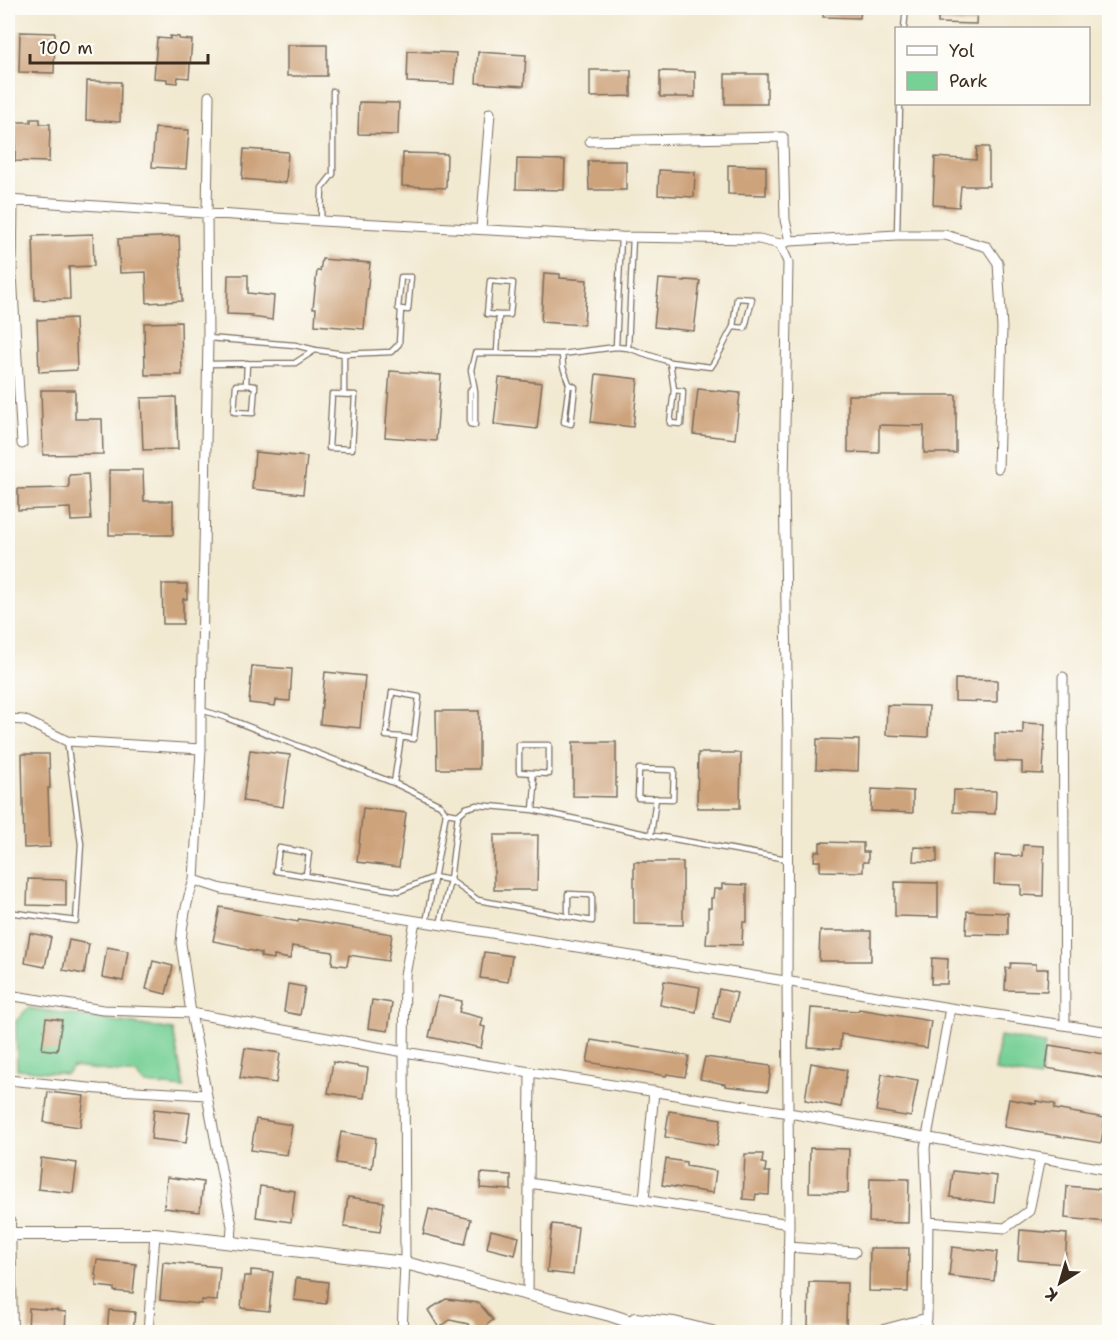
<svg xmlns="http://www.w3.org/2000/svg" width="1117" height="1340" viewBox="0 0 1117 1340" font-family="'Shantell Sans',sans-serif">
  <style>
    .green { fill: #77d096; stroke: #597d5a; stroke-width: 1.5 }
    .building { fill: #cda37c }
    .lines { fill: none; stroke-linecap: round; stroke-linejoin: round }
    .service-casing { stroke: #7b6d5d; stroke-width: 7 }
    .minor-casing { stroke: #7b6d5d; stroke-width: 11 }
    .tertiary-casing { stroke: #7b6d5d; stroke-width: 14 }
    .secondary-casing { stroke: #7b6d5d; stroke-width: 16 }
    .service { stroke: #fff; stroke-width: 4.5 }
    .minor { stroke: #fff; stroke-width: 9 }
    .tertiary { stroke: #fff; stroke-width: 12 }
    .secondary { stroke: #fff; stroke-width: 14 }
  </style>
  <rect width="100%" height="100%" fill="#fdfcf7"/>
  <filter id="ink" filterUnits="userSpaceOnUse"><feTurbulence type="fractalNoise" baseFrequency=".0167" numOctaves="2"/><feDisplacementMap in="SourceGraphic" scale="12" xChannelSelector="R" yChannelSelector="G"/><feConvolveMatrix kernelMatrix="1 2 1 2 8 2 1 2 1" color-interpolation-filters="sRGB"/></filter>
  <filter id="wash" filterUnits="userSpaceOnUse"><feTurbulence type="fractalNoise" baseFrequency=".008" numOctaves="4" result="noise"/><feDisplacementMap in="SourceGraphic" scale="24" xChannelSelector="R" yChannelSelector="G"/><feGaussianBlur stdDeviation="1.35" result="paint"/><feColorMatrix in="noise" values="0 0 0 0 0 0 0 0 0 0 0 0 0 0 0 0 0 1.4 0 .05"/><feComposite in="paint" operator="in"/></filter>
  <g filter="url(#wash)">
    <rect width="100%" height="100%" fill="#f2e9d1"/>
    <path class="green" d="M28 1008 173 1030 184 1088 145 1084 136 1074 73 1067 66 1074 17 1069 16 1021Z
      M1000 1036 1045 1044 1040 1078 995 1071Z"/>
    <g id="blocks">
      <path class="building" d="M823 8H861L860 18 823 17Z
        M938 8H977L976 24 938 23Z
        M20 32 55 33 54 73 19 72Z
        M170 36 179 37V39L192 40 189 78 178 77 177 83 167 82V79L154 78 157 38 170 39Z
        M287 45H327V76H287Z
        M408 51 456 53 454 84 407 82Z
        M478 52 526 55 524 86 476 83Z
        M590 70H631V96L590 97Z
        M660 71 695 72V97H660Z
        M725 74H767V104H725Z
        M87 81 121 82 120 122 86 120Z
        M359 102 399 103 398 135 358 134Z
        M31 119H40V124H50L49 162 15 161 16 122H31Z
        M155 128 189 130 186 169 152 167Z
        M977 147H989V186H961L959 207 933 205 935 157 976 160Z
        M244 149 288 152 286 183 242 179Z
        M403 153 447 154 446 188 402 186Z
        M517 159 565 160 564 190 516 189Z
        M588 161H626V190H589Z
        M728 165 766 166V195L728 194Z
        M659 170 695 172 694 197 658 195Z
        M93 234 94 266 69 267 70 299 35 300 33 236Z
        M179 236 182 301 147 303 146 272 120 273 118 239Z
        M322 259 370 263 364 329 315 325 316 308H313L317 271H320Z
        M544 273 560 274V278L587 280 584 325 541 322Z
        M228 275H248V293L274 296 272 320 251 317 252 315 227 314Z
        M659 279 685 281V280L700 281 694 331 654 327Z
        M75 318 77 370 39 372 37 320Z
        M181 322 182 375H145L144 323Z
        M390 371 441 375 436 441 385 437Z
        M596 374 638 379 633 427 591 422Z
        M499 378 542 383 537 429 494 424Z
        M698 389 740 393 735 439 693 434Z
        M41 390H75V419H102L103 454 43 455Z
        M848 395H956V453H924V426L879 425V453L848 452Z
        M176 397 178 449 143 450 141 398Z
        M255 452 307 457 303 494 252 489Z
        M109 470H143L144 501H173V535H109Z
        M88 474 91 520 71 521 70 508 18 510V489L69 488V475Z
        M162 584H187V599H183V624H163Z
        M252 666 292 669 290 701 276 700 275 706 249 703Z
        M325 672 365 676 360 728 320 724Z
        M955 679 997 680V702L955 701Z
        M887 705 929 706 928 737 886 735Z
        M436 711H479V769H437Z
        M1023 723 1045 724 1043 774 1022 773V762L995 761V733L1023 734Z
        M817 739 859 740 858 771 816 769Z
        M573 742H616V797L573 796Z
        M250 750 290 755 283 807 243 801Z
        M698 753H741L740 808H697Z
        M22 754H49L50 788H48L50 847 24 848Z
        M872 789 913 791V813L871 811Z
        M954 790 996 791 995 814 953 812Z
        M363 808 406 813 399 867 357 862Z
        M494 835H538L537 890H494Z
        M820 842 863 843V852H868V862H863V872L820 871V861H814L815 851H820Z
        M1023 845 1044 846 1043 896 1021 895V885L994 884 995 855 1022 856Z
        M914 847 937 848V862L913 861Z
        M634 862H683V925L634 924Z
        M28 879 66 880V906L27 905Z
        M895 882 938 883V917L895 916Z
        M722 884 747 885V922H743L742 945 706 944 707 930H708V908H711V898H713L714 889H722Z
        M220 907 298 922 299 919 392 934 388 961 349 955 347 966 332 964 333 952 292 946 290 959 274 956V959L261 957V953L239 948V946L213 941Z
        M967 911 1008 913V935L966 934Z
        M820 931H871V961H819Z
        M30 933 51 937 45 967 25 963Z
        M69 940 89 944 84 974 63 970Z
        M107 947 128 951 123 981 102 977Z
        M484 952 512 956 508 982 480 978Z
        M932 958 948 959 947 984H931Z
        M153 961 173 966 166 994 146 989Z
        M1011 963 1036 964V969H1048L1047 991 1005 990 1006 968H1010Z
        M664 981 700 987 696 1012 660 1005Z
        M288 984 305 987 300 1015 284 1012Z
        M719 989 737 993 730 1022 713 1018Z
        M438 996 462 1001 459 1012 483 1018 481 1026 485 1027 481 1048 429 1037Z
        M372 1000 392 1003 388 1031 368 1028Z
        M811 1008 858 1011 859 1009 931 1021 927 1048 841 1034 840 1049 808 1047Z
        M46 1018 62 1020 57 1051 42 1049Z
        M591 1040 689 1056 685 1077 667 1074 666 1076 587 1062Z
        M1049 1045 1110 1055V1079L1046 1068Z
        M245 1048 280 1053 276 1083 240 1078Z
        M705 1057 771 1066 768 1091 725 1086V1084L700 1079Z
        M333 1062 368 1068 364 1098 328 1093Z
        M811 1063 847 1070 841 1107 805 1100Z
        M882 1074 918 1080 911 1117 876 1111Z
        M48 1092 84 1096 80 1127 44 1122Z
        M1009 1099 1036 1104V1101L1055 1104 1054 1109 1105 1118 1101 1143 1004 1127Z
        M154 1109 190 1113 186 1143 151 1139Z
        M669 1111 721 1119 717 1146 665 1137Z
        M256 1119 292 1125 287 1155 251 1150Z
        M341 1132 376 1138 372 1168 336 1163Z
        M810 1148 849 1149 848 1193 809 1192Z
        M745 1154H763L762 1163 766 1164 765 1172H770L769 1195 756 1194 755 1200 743 1199Z
        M41 1158 77 1163 73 1193 38 1189Z
        M666 1159 686 1162V1166L716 1171 713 1193 662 1185Z
        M953 1171 997 1176 994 1203 950 1197Z
        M481 1173 511 1175V1190L480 1188Z
        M167 1177 203 1182 200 1212 164 1208Z
        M870 1178 909 1179 908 1223 869 1222Z
        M260 1186 295 1191 291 1222 256 1217Z
        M1067 1186 1110 1190 1108 1222 1065 1218Z
        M348 1197 384 1202 380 1232 344 1227Z
        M429 1209 471 1219 465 1244 423 1234Z
        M552 1224 578 1227 573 1275 547 1272Z
        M491 1230 519 1237 515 1255 487 1248Z
        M1020 1230 1067 1234 1065 1264 1018 1260Z
        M952 1247 997 1252 994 1281 949 1276Z
        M870 1248H909L908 1292 869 1291Z
        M97 1260 136 1264 133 1293 114 1291V1288L96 1286 97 1276 95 1275Z
        M163 1262 220 1267 217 1301 202 1300 201 1304 160 1300Z
        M251 1270 273 1272 269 1311 241 1308 244 1276H251Z
        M296 1278 328 1282 326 1304 294 1300Z
        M809 1282 847 1283 846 1327 808 1326Z
        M446 1299 479 1303 493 1320 478 1332H473L468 1324 450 1320 439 1328 428 1310Z
        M29 1308 57 1310V1311L66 1312 65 1332 28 1331Z
        M109 1310 135 1312 133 1332H107Z"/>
    </g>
  </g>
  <g filter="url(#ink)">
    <use href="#blocks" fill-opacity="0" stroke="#7b6d5d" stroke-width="1.5"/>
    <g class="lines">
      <defs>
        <path id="service" d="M904 28 906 8
          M321 221 322 188 333 174V91
          M897 235 900 104
          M208 338 295 345 315 350 344 354 391 352 399 344 401 309 408 310 411 277H401L398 308 401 309
          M616 347 621 237
          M628 348 633 237
          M497 353 499 315H510L513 283 490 281 487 314 499 315
          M562 354 563 367 569 384 564 422 571 424 575 387 569 384
          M670 362 674 390 670 423 681 424 683 391 674 390
          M208 364 295 363 315 350
          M246 385 255 386 253 413 234 412 236 385H246L247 363
          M474 385 475 392V425L470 424V391L474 385 471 370 475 353 562 354 616 347 628 348 670 362 711 367C720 354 725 340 733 327L745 328 752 299 737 298 733 327
          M332 394 355 395 352 449 329 448Z
          M344 394V354
          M201 710 224 717 394 783 440 805 446 813 458 815 466 808 477 805 533 810 651 835 787 859
          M519 745H549V774L519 772Z
          M639 769 674 770 673 799 638 798Z
          M531 773 535 786 533 810
          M394 783 401 737 386 736 392 692 419 697 414 739 401 737
          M651 835 656 798
          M306 875 309 853 279 848 276 871 399 891 434 877 450 880 478 900 592 921V895L568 894V917
          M8 912 76 921 81 844 67 741
          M426 923 446 813
          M440 925 450 880 458 815"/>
        <path id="minor" d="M209 96 207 214 208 338 201 710V749L194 880C187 900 182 921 181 943L191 1013 232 1226 231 1243
          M590 141 783 137 785 220 790 241
          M8 200 321 221 621 237 759 239 780 244 790 241 897 235H945L987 247 998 263 1002 328 998 468
          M13 201 12 274 22 444
          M481 229 490 113
          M780 244 788 262 784 482 788 736 787 982 789 1224 787 1332
          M1063 677 1065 1024
          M8 719 24 720 67 741 201 749
          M194 880 222 889 950 1008
          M8 995 103 1010 191 1013 404 1052 789 1113 1110 1170
          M8 1080 99 1089 207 1095
          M529 1183 644 1200 789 1224
          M644 1200 654 1091
          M928 1222 1005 1228 1029 1211 1040 1158
          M788 1247 855 1252
          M528 1294 530 1073
          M148 1332 155 1234
          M402 1332 405 1263 404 1052 405 975 415 921
          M874 1332 927 1318
          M925 1332 927 1318 928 1222 925 1148 950 1008 1110 1032"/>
        <path id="tertiary" d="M8 1234H155L405 1263 610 1315 661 1332
          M635 1319 674 1323 712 1332"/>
        <path id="secondary" d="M8 1222 10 1332"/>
      </defs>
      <use href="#service" class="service-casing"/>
      <use href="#minor" class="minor-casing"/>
      <use href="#tertiary" class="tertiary-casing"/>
      <use href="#secondary" class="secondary-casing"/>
      <use href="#service" class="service"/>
      <use href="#minor" class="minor"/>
      <use href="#tertiary" class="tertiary"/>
      <use href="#secondary" class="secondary"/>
    </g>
  </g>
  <rect width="1117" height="1340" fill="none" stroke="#fdfcf7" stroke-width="30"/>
  <rect x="895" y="27" width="195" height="78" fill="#fdfcf7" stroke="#afa8a0" stroke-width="1.5"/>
  <rect x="907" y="46" width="30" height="9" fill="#ffffff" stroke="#afa8a0" stroke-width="1.5"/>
  <text x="949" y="57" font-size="18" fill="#3b2a1e">Yol</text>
  <rect x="907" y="72" width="30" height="18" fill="#77d096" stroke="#afa8a0" stroke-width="1.5"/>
  <text x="949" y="87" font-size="18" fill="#3b2a1e">Park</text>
  <g transform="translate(1060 1283) rotate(217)" stroke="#fdfcf7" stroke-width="4.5" paint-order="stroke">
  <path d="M0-4.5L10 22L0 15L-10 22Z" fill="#3b2a1e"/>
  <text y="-9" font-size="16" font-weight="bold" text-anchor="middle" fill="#3b2a1e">K</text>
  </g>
  <path d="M30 54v9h178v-9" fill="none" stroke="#3b2a1e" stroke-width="3"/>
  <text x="39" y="54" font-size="18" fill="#3b2a1e" stroke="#fdfcf7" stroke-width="4.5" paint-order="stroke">100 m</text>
</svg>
